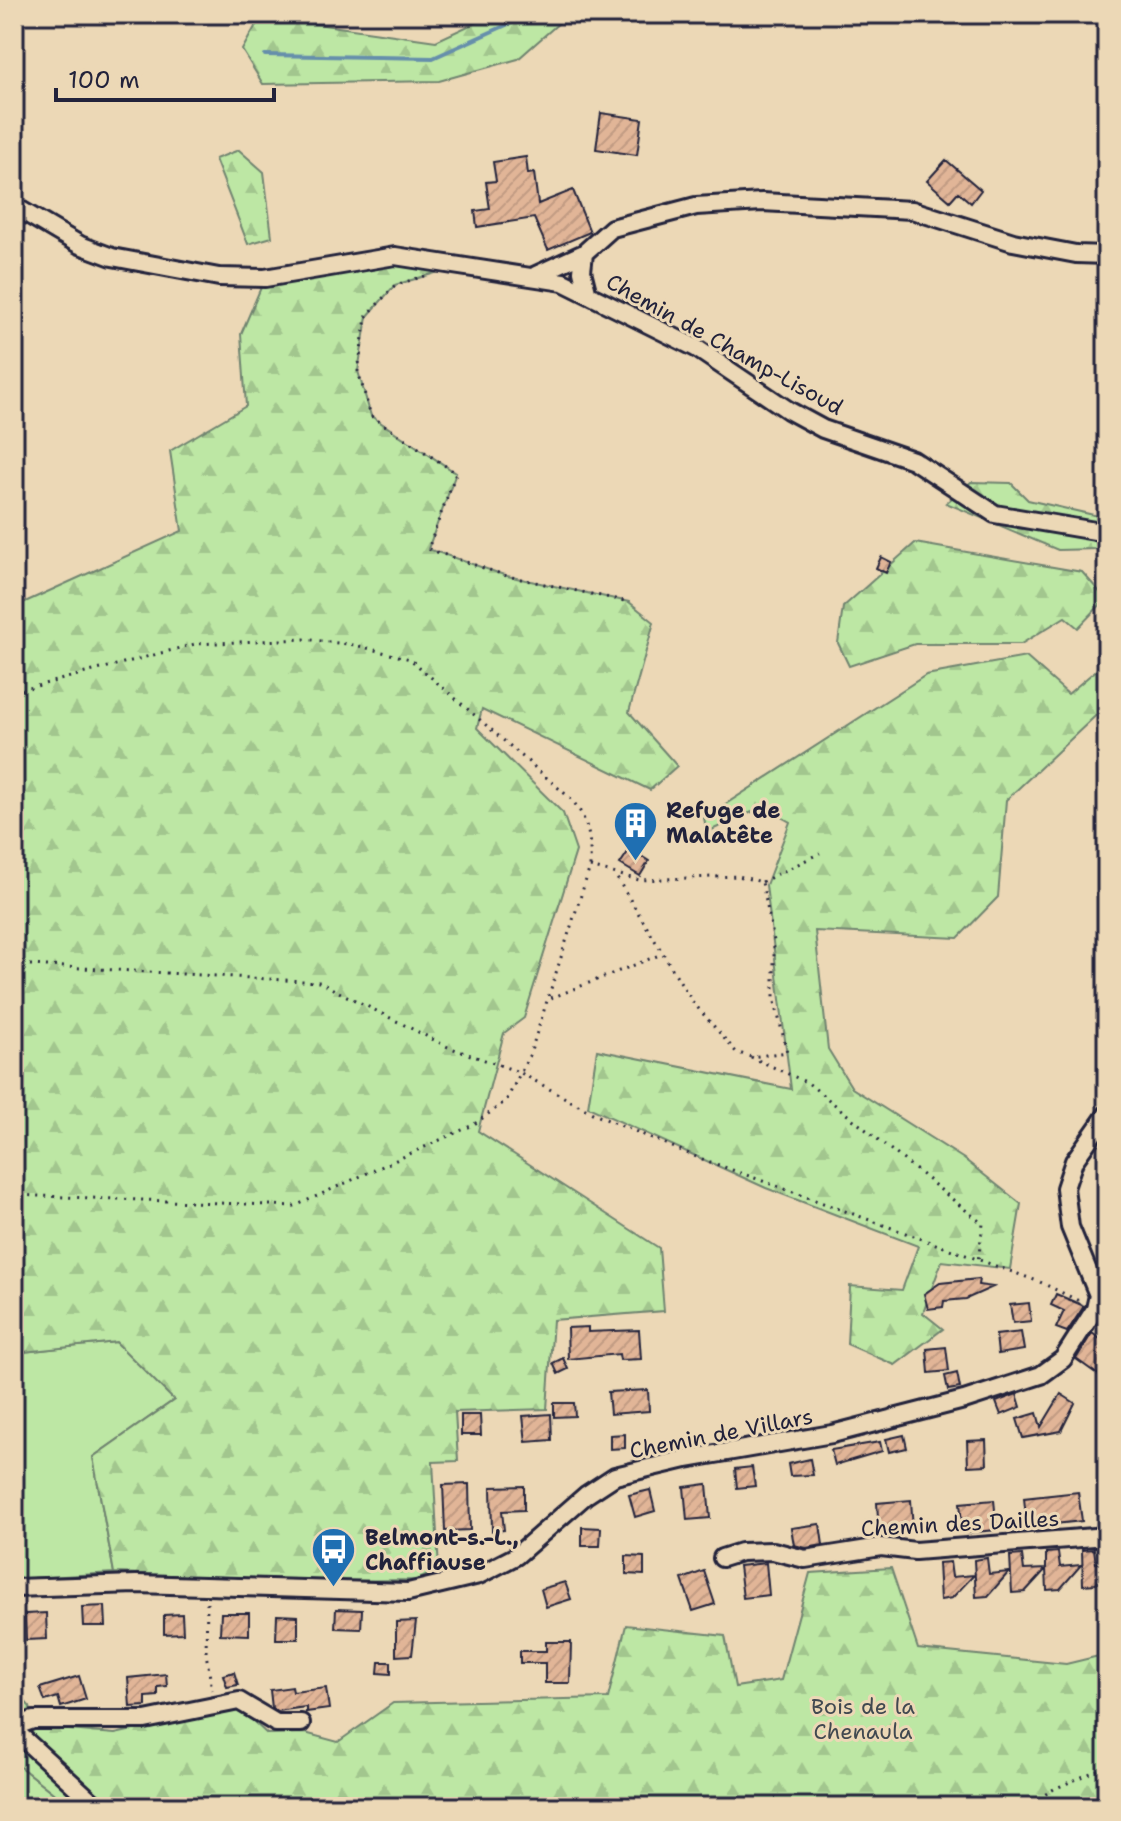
<svg xmlns="http://www.w3.org/2000/svg" width="1121" height="1821" viewBox="0 0 1121 1821" font-family="'Shantell Sans',sans-serif">
  <style>
    .green { fill: #bde7a4; stroke: #708470; stroke-width: 2 }
    .forest { fill: url(#forest-firs); stroke: #708470; stroke-width: 2 }
    .lines { fill: none; stroke-linecap: round; stroke-linejoin: round }
    .stream { stroke: #668fab; stroke-width: 4 }
    .building { fill: url(#building-hatch); stroke: #22223b; stroke-width: 2 }
    .minor-casing { stroke: #22223b; stroke-width: 22 }
    .path { stroke: #22223b; stroke-width: 3; stroke-dasharray: 2 6; stroke-linecap: butt }
    .minor { stroke: #ecd8b6; stroke-width: 16 }
    .labels { text-anchor: middle; stroke-width: 6; stroke-linejoin: round; paint-order: stroke }
    .street-label { font-size: 22px; fill: #22223b; stroke: #ecd8b6 }
    .poi-label { font-size: 22px; font-weight: bold; fill: #22223b; stroke: #ecd8b6; text-anchor: start }
    .park-label { font-size: 22px; fill: #414950; stroke: #ecd8b6 }
  </style>
  <defs>
    <pattern id="forest-firs" width="22" height="20" patternUnits="userSpaceOnUse" patternTransform="scale(2)"><rect width="22" height="20" fill="#bde7a4"/><path d="M5 1l3.5 6h-7zM16 11l3.5 6h-7z" fill="#a2c68e"/></pattern>
    <pattern id="building-hatch" width="6" height="6" patternUnits="userSpaceOnUse" patternTransform="scale(2)"><rect width="6" height="6" fill="#e1b597"/><path d="M-1 1l2-2M0 6l6-6M5 7l2-2" fill="none" stroke="#c19b83"/></pattern>
  </defs>
  <rect width="100%" height="100%" fill="#ecd8b6"/>
  <filter id="ink" filterUnits="userSpaceOnUse"><feTurbulence type="fractalNoise" baseFrequency=".0125" numOctaves="2"/><feDisplacementMap in="SourceGraphic" scale="16" xChannelSelector="R" yChannelSelector="G"/><feConvolveMatrix kernelMatrix="1 2 1 2 8 2 1 2 1" color-interpolation-filters="sRGB"/></filter>
  <g filter="url(#ink)">
    <path class="green" d="M116 1342 174 1400 93 1457 114 1573 14 1579V1353Z
      M14 1762 71 1807H14Z"/>
    <path class="forest" d="M494 14H569L518 59 439 81 263 84 242 50 261 16 436 41Z
      M239 150 264 172 272 237 248 244 215 159Z
      M395 256 459 266 395 285 367 317 358 371 371 416 456 473 428 549 507 576 629 602 654 622 629 712 677 766 650 790 482 709 477 728 563 813 576 851 524 1018 504 1033 478 1131 659 1248 664 1311 553 1320 547 1409 455 1412 458 1461 433 1462 439 1570 417 1580 331 1581 114 1573 93 1457 174 1400 116 1342 14 1353V607L182 531 170 451 246 406 241 334 265 278Z
      M971 482 1011 483 1028 500 1107 518 1097 549 1058 550 946 503Z
      M915 543 1082 572 1106 599 1078 628 1065 617 1021 644H915L849 666 838 643 843 607Z
      M1026 657 1068 694 1107 661V705L1006 800 998 897 958 938 815 931 828 1049 852 1088 964 1159 1021 1204 1010 1269 942 1261 923 1313 943 1329 895 1365 847 1344 850 1286 902 1290 918 1246 766 1188 588 1107 597 1050 791 1089 766 885 790 822 763 807 707 832 704 818 926 675Z
      M891 1568 918 1649 1066 1664 1107 1654V1807H71L14 1762V1689L30 1707 35 1727 115 1734 238 1707 267 1734 305 1733 338 1742 393 1703 608 1698 626 1625 725 1636 735 1687 781 1680 810 1573Z"/>
    <g class="lines">
      <path class="stream" d="M265 55 433 58 531 14"/>
    </g>
    <path class="building" d="M601 113 642 119 637 155 596 149Z
      M526 157 528 174 534 173 538 204 573 190 590 232 548 250 534 218 477 227 475 211 490 209 486 182 496 181 493 162Z
      M946 160 981 190 971 203 958 192 950 201 927 181Z
      M881 557 891 562 886 573 876 568Z
      M630 849 649 861 640 876 620 864Z
      M979 1279 978 1285 993 1287 966 1299 944 1301 943 1307 928 1309 924 1294 940 1283Z
      M1056 1294 1084 1306 1067 1332 1056 1328 1064 1311 1051 1305Z
      M1029 1303 1031 1321 1013 1323 1010 1305Z
      M588 1327V1332L639 1330 641 1359 620 1360 619 1354 568 1359 567 1328Z
      M1021 1332 1024 1350 998 1354 996 1335Z
      M1092 1333 1107 1344V1381L1076 1359Z
      M946 1347 949 1371 929 1373 927 1349Z
      M563 1358 568 1369 558 1374 553 1363Z
      M957 1373 960 1388 948 1390 945 1376Z
      M648 1390 649 1411 610 1414 608 1392Z
      M1017 1394 1021 1407 1001 1415 996 1402Z
      M1061 1394 1075 1403 1061 1431 1023 1438 1017 1419 1037 1413 1041 1427Z
      M554 1403H574L575 1416 554 1417Z
      M551 1414 552 1440 526 1442 523 1416Z
      M461 1415H480L481 1435H461Z
      M625 1434V1448L610 1449V1435Z
      M904 1435 907 1448 889 1452 886 1439Z
      M986 1440 987 1465 968 1466 967 1441Z
      M880 1442 882 1451 835 1465 831 1450Z
      M810 1459 813 1475 790 1476 788 1464Z
      M752 1467 755 1486 737 1488 735 1469Z
      M469 1484 470 1530 445 1531 443 1485Z
      M707 1484 710 1518 687 1520 684 1487Z
      M524 1486V1510L502 1511 504 1530 492 1531 491 1487Z
      M650 1490 655 1511 635 1517 629 1495Z
      M1078 1492 1082 1521 1027 1527 1024 1498Z
      M911 1500 913 1529 879 1532 877 1503Z
      M994 1500 997 1530 963 1533 960 1503Z
      M820 1524 823 1545 806 1548 794 1545 791 1528Z
      M582 1527 601 1528 600 1546H582Z
      M1094 1549 1096 1563 1102 1562 1103 1576 1096 1584 1083 1585 1082 1550Z
      M1058 1552 1060 1567 1081 1565 1060 1589 1047 1590 1046 1569 1025 1592 1012 1593 1010 1556 1022 1555 1024 1570 1046 1569V1553Z
      M626 1556 644 1557V1575L626 1574Z
      M987 1558 989 1574 1009 1572 988 1596 976 1597 974 1560Z
      M950 1562 952 1577 974 1575 952 1598 940 1600 938 1563Z
      M766 1563 769 1595 743 1598 739 1566Z
      M704 1571 715 1604 693 1611 682 1579Z
      M565 1582 571 1599 546 1607 541 1589Z
      M105 1606 106 1626H83L82 1607Z
      M336 1609 362 1610 361 1629 335 1628Z
      M46 1613 47 1639 26 1640 25 1614Z
      M221 1613H249V1635L220 1634Z
      M182 1614 183 1633 164 1634V1615Z
      M277 1615 298 1616V1639H276Z
      M416 1621 412 1655 396 1656V1622Z
      M546 1642H571L570 1683H545V1663H520V1651H546Z
      M379 1662H391V1674L378 1673Z
      M234 1672 238 1685 227 1687 223 1675Z
      M166 1674 167 1686 158 1687V1696L146 1697V1706L130 1707 128 1678Z
      M79 1676 86 1699 61 1707 58 1697 45 1701 40 1688Z
      M292 1687 293 1692 326 1688 329 1709 306 1712V1707L277 1711 272 1708 270 1690Z"/>
    <g class="lines">
      <defs>
        <path id="minor" d="M14 206 80 245 112 257 219 277 265 278 395 256 563 282 696 348 788 410 823 429 913 460 995 514 1107 533
          M584 253 582 271 587 291
          M536 275 584 253 612 228 696 206 762 202 912 210 1013 242 1076 254 1107 255
          M722 1558 741 1552 773 1551 805 1559 881 1547 915 1551 1107 1536
          M14 1588 136 1584 408 1592 479 1575 516 1556 586 1495 615 1476 686 1459 832 1434 964 1400 1041 1375 1063 1359 1095 1309 1098 1295 1070 1227 1065 1188 1074 1161 1107 1114
          M14 1727 33 1720H145L239 1701 276 1723H301
          M14 1730 98 1807"/>
      </defs>
      <use href="#minor" class="minor-casing"/>
      <path class="path" d="M425 276 395 285 366 317 358 371 371 416 456 473 428 549 507 576 629 602
        M14 692 195 644 304 639 355 645 410 659 570 798C589 819 591 839 590 867L530 1054 506 1101 473 1125 295 1206 14 1195
        M590 867 639 880 738 876 762 882 774 941V998L787 1052 751 1057 736 1052 692 1001 615 875
        M762 882 820 853
        M14 964 319 982 448 1047 519 1072 596 1115 694 1156 1040 1282 1081 1302
        M551 998 662 954
        M751 1057 808 1083 983 1224 978 1261
        M207 1602 206 1653 212 1690
        M1025 1807 1054 1789 1107 1766"/>
      <use href="#minor" class="minor"/>
    </g>
  </g>
  <defs>
    <symbol id="building-pin" viewBox="-11 -11 22 30"><path d="M0 17L-7.5 6A9.5 9.5 0 1 1 7.5 6Z" fill="#1f6fb2" stroke="#ecd8b6"/><path d="M-4-6H4V6H1V3H-1V6H-4ZM-2.5-4.3h1.7v1.8h-1.7ZM.8-4.3h1.7v1.8H.8ZM-2.5-1h1.7V.8h-1.7ZM.8-1h1.7V.8H.8Z" fill="#fff"/></symbol>
    <symbol id="bus-pin" viewBox="-11 -11 22 30"><path d="M0 17L-7.5 6A9.5 9.5 0 1 1 7.5 6Z" fill="#1f6fb2" stroke="#ecd8b6"/><path d="M-5-6H5V4H4V6H2V4H-2V6H-4V4H-5ZM-3.5-4V0h7V-4ZM-3.5 1.2v1.5H-2V1.2ZM2 1.2v1.5H3.5V1.2Z" fill="#fff"/></symbol>
  </defs>
  <g fill-rule="evenodd">
    <use href="#building-pin" x="610" y="798" width="51" height="69"/>
    <use href="#bus-pin" x="308" y="1524" width="51" height="69"/>
  </g>
  <g class="labels">
    <g class="street-label">
      <text transform="translate(725 344) rotate(29)" y="8">Chemin de Champ-Lisoud</text>
      <text transform="translate(721 1433) rotate(-11)" y="8">Chemin de Villars</text>
      <text transform="translate(960 1523) rotate(-3)" y="8">Chemin des Dailles</text>
    </g>
    <g class="poi-label">
      <text x="666" y="818">Refuge de<tspan x="666" dy="25">Malatête</tspan></text>
      <text x="365" y="1545">Belmont-s.-L.,<tspan x="365" dy="25">Chaffiause</tspan></text>
    </g>
    <g class="park-label">
      <text x="863" y="1714">Bois de la<tspan x="863" dy="25">Chenaula</tspan></text>
    </g>
  </g>
  <rect width="1121" height="1821" fill="none" stroke="#ecd8b6" stroke-width="48"/>
  <rect x="24" y="24" width="1073" height="1773" fill="none" stroke="#22223b" stroke-width="3" filter="url(#ink)"/>
  <path d="M56 88v12h218v-12" fill="none" stroke="#22223b" stroke-width="4"/>
  <text x="68" y="88" font-size="24" fill="#22223b" stroke="#ecd8b6" stroke-width="6" paint-order="stroke">100 m</text>
</svg>
